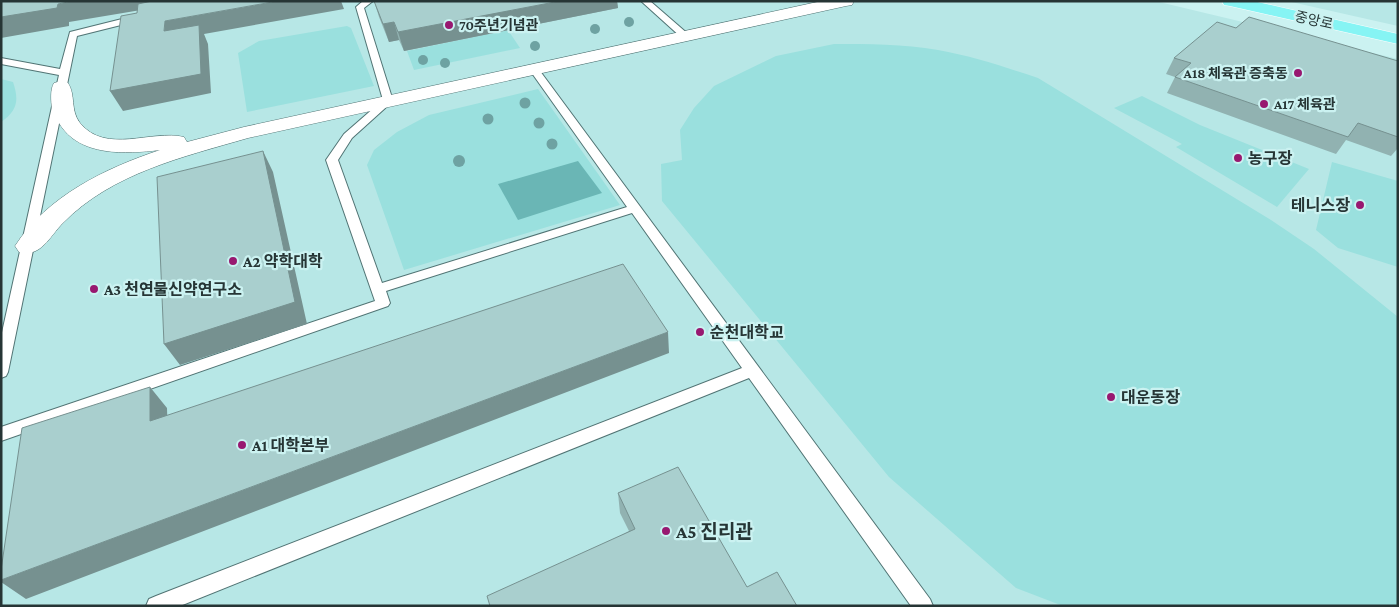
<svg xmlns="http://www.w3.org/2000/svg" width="1399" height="607" viewBox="0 0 1399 607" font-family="'Crimson Pro','Noto Sans KR',serif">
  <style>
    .built { fill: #b7e7e6 }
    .green { fill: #9ae0de }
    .water { fill: #6ab6b5 }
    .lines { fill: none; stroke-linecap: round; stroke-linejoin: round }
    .service-casing { stroke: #517474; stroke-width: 2 }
    .minor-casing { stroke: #517474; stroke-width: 1 }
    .primary-casing { stroke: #fff; stroke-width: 1 }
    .service { fill: #fff; fill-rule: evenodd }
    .minor { fill: #fff; fill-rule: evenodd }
    .primary { fill: #86f4f4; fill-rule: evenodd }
    .tree { fill: #6ea2a2 }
    .wall { fill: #91b2b1 }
    .shaded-wall { fill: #769190 }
    .building { fill: #a9cfce; stroke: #769190 }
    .poi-dot { fill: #981870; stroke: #cbf2f1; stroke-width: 2 }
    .labels { text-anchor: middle; stroke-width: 4.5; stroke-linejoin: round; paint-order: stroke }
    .far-street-label { font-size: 14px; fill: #263535; stroke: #cbf2f1 }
    .far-poi-label { font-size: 14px; font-weight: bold; fill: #263535; stroke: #cbf2f1; text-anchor: start }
    .poi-label { font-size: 16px; font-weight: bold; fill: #263535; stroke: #cbf2f1; text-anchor: start }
    .near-poi-label { font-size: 19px; font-weight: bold; fill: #263535; stroke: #cbf2f1; text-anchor: start }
  </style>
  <rect width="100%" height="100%" fill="#cbf2f1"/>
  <path class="built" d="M1 1H1155L1398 59V606H1Z
    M1287 1H1398V26Z"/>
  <path class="green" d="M347 26 351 28 374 86 247 112 238 53 259 41Z
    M508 30 520 48 414 70 407 51Z
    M834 44C868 44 903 44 938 50 972 56 1005 67 1038 78L1271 220 1314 249 1398 317V606H1063L1016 588 889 477 662 201 661 164 682 160 680 130 694 108 714 86 776 56Z
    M1 79 13 82C19 100 18 110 1 122Z
    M538 89 620 205 404 270 367 165 374 150 397 132 429 115Z
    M1142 96 1200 125 1309 169 1277 207 1176 147 1182 144 1114 108Z
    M1332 162 1398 181V267L1338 248 1316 230Z"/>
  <path class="water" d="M578 161 602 193 518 220 498 184Z"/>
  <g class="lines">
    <defs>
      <path id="service" d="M363 1H373L364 8 393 101 352 138 338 160 382 283 627 207 529 69 531 67H537L930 599 933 606H911L749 378 180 606H146L149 599 156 596 742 368 632 213 386 291 390 303 388 306 1 441V427L375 301 326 160 344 134 383 100 356 7Z
        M641 1H650L688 34V38H682Z
        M138 15 142 18 141 20 77 36 8 372 6 376 1 378V337L59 75 1 64V58L60 69 70 32Z"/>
      <path id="minor" d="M822 1H854L852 5 846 6 248 138C183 157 112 173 63 223 49 237 41 258 19 252L15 246C47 196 106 168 160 150 126 154 79 157 59 123 56 118 53 114 52 109 51 101 50 89 54 83L61 81 68 83C76 95 70 110 80 123 106 155 152 129 184 137L187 142 244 127Z"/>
      <path id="primary" d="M1222 1H1253L1398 34V44L1230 6 1224 5Z"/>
    </defs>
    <use href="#service" class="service-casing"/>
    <use href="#minor" class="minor-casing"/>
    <use href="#primary" class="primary-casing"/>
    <use href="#service" class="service"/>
    <use href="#minor" class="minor"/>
    <use href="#primary" class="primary"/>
  </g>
  <g class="tree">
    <circle cx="629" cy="22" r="5"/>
    <circle cx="595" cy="29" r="5"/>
    <circle cx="535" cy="46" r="5"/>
    <circle cx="423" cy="60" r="5"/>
    <circle cx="445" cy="63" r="5"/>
    <circle cx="525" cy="103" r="5.5"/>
    <circle cx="488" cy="119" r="5.5"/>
    <circle cx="539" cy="123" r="5.5"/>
    <circle cx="552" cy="144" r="5.5"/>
    <circle cx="459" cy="161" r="6"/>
  </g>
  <path class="wall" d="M374 1H617L618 8 404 51 399 40 389 42 379 17Z
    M1236 28 1398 61V148L1391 156 1346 140 1336 154 1167 93 1175 77 1166 74 1174 58Z
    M618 493 747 587 490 606 629 531 620 513Z"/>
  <path class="shaded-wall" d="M73 1H153V8L69 22V26L1 38V17L58 4Z
    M278 1H341L344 9 204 34 208 44 211 93 123 111 110 91 164 31 165 21Z
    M560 1H617L618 8 404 51 398 32Z
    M394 22 399 40 389 42 383 24Z
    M263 151 273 172 307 324 180 365 164 344Z
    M668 332 669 353 26 599 1 582V580Z
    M150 387 167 408 168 442 150 421Z"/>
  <path class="building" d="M1 1H73L58 4 57 8 1 17Z
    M152 1H278L165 21 164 31 199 25 201 74 110 91 121 16 137 13 138 4Z
    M374 1H560L398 32 394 22 383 24Z
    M1249 17 1398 61V137L1358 123 1348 137 1175 77 1191 63 1174 58 1217 22 1236 28Z
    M263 151 295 302 164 344 157 177Z
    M623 264 668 332 1 580V570L22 428 150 387V421Z
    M678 467 747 587 777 572 797 606H490L487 596 635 529 618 493Z"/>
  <g class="poi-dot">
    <circle cx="449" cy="25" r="5"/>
    <circle cx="1298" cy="73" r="5"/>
    <circle cx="1264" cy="104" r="5"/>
    <circle cx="1238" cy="158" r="5"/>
    <circle cx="1360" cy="205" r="5"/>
    <circle cx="233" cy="261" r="5"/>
    <circle cx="94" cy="289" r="5"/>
    <circle cx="700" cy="332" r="5"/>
    <circle cx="1111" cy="397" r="5"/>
    <circle cx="242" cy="445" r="5"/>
    <circle cx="666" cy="531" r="5"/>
  </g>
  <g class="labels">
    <g class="far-street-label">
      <text transform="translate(1314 20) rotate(13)" y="5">중앙로</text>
    </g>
    <g class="far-poi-label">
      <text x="459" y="30">70주년기념관</text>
      <text x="1288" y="78" text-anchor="end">A18 체육관 증축동</text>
      <text x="1274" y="109">A17 체육관</text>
    </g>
    <g class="poi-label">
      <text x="1248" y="164">농구장</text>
      <text x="1350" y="211" text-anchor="end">테니스장</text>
      <text x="243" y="267">A2 약학대학</text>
      <text x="104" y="295">A3 천연물신약연구소</text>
      <text x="710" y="338">순천대학교</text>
      <text x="1121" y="403">대운동장</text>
      <text x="252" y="451">A1 대학본부</text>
    </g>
    <g class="near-poi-label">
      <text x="676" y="538">A5 진리관</text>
    </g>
  </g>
  <rect width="1399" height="607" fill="none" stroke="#263535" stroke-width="5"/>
</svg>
